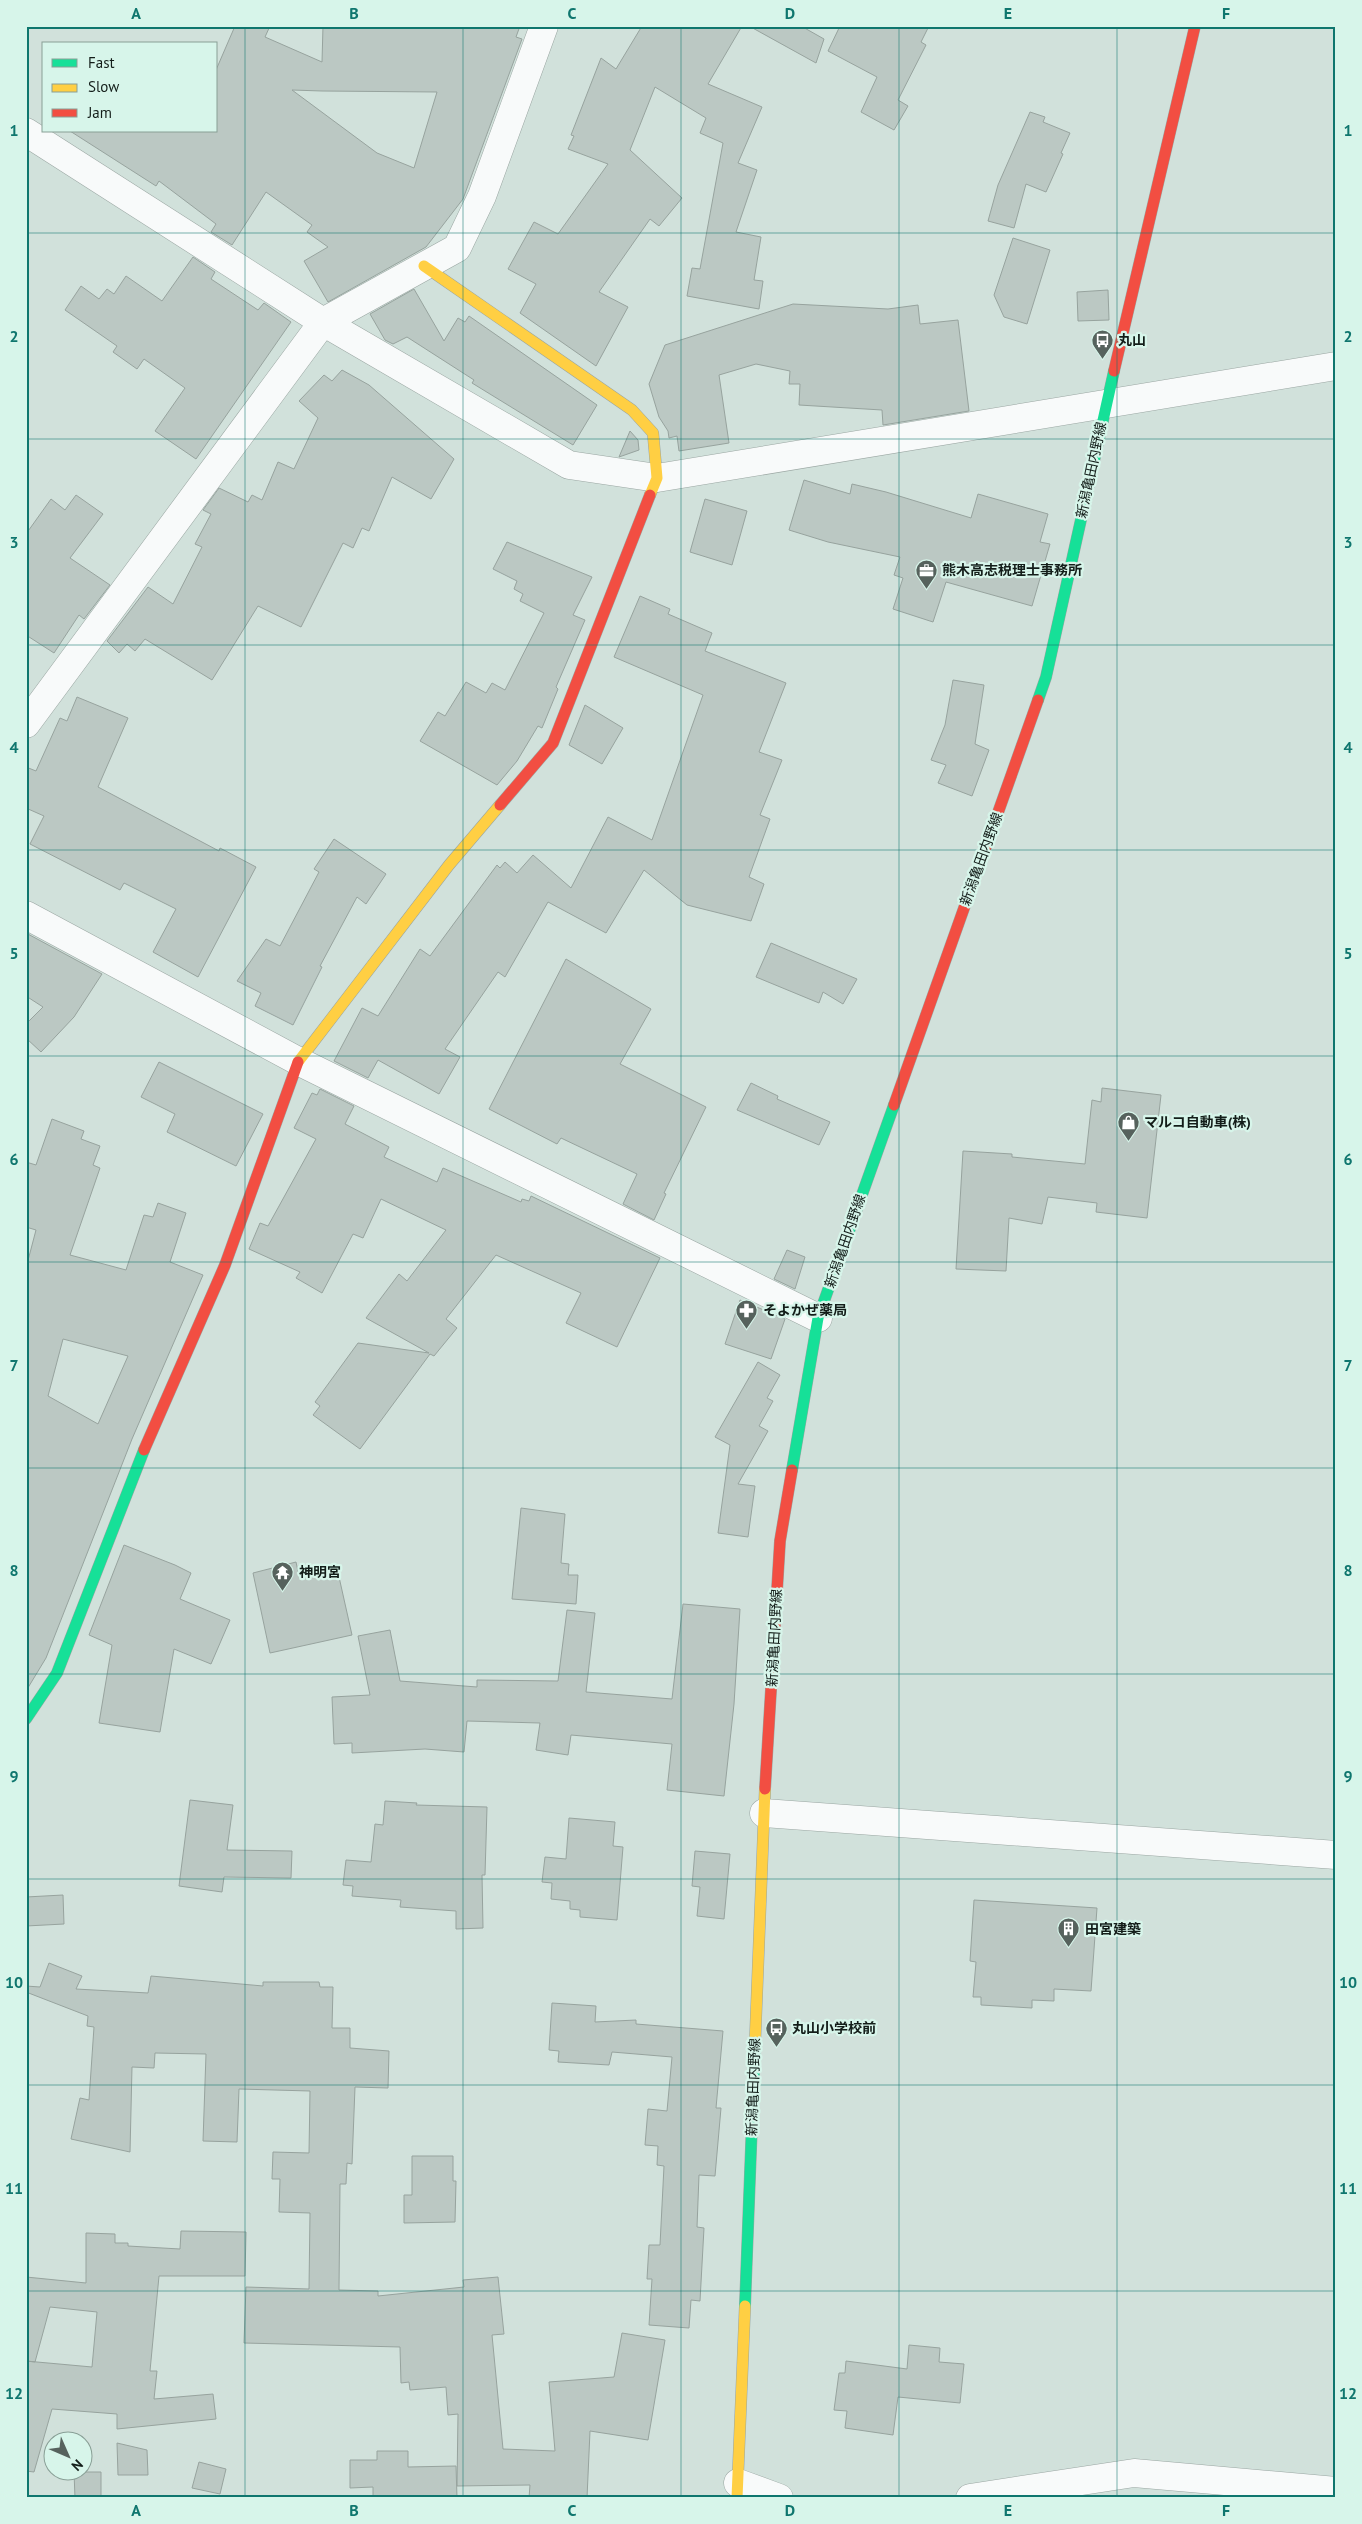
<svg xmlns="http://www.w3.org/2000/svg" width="1362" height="2524" viewBox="0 0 1362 2524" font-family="'PT Sans','Noto Sans JP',sans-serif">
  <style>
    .building { fill: #bbc8c3; stroke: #97a39e; fill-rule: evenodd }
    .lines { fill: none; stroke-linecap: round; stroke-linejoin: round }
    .street-casing { stroke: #9aa6a2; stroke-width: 29 }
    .fast-casing { stroke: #9aa6a2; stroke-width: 12 }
    .slow-casing { stroke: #9aa6a2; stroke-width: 12 }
    .jam-casing { stroke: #9aa6a2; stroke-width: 12 }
    .street { stroke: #f8fafa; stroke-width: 28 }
    .fast { stroke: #16e098; stroke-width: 11 }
    .slow { stroke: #ffcf43; stroke-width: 11 }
    .jam { stroke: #f24e42; stroke-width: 11 }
    .grid { fill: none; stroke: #0f766e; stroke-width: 1; stroke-opacity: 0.55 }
    .labels { text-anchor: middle; stroke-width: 4.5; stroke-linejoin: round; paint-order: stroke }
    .poi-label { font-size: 14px; font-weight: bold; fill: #131d19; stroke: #d7f5ea; text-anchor: start }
    .street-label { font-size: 14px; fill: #131d19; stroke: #d7f5ea }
    .neatline { fill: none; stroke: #0f766e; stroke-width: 2 }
    .grid-label { font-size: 16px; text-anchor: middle; font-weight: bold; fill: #0f766e }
  </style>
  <rect width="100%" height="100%" fill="#d1e1db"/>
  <path class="building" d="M235 26H270L265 37 322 62 323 26H520L516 37 522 39 463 199 426 247 328 302 304 261 328 247 307 232 312 225 266 192 232 245 211 232 216 224 159 181 156 186 70 131H216V70ZM292 90 322 91 437 92 414 168 377 153Z
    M642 26H742L708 84 762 107 738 163 757 170 736 232 761 237 754 280 763 281 759 309 687 296 692 268 700 269 723 143 700 133 706 118 655 87 630 150 682 198 659 226 650 219 599 292 628 307 596 366 520 313 536 284 508 269 534 222 558 234 608 164 568 149 574 136 571 135 601 58 616 69Z
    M749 26H801L824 39 816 63Z
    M840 26H929L921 42 926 45 898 100 908 106 894 130 861 112 877 77 828 51Z
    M1030 112 1045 117 1043 122 1070 133 1061 153 1063 154 1046 192 1026 184 1014 228 988 221 998 185Z
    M1013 238 1050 250 1027 324 1004 317 994 295Z
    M193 257 215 272 211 279 258 310 264 303 291 322 196 459 155 431 185 388 144 359 137 369 113 352 117 346 65 310 81 286 99 299 107 289 114 294 126 276 162 301Z
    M414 289 444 341 458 318 465 322 469 316 597 405 573 445 472 383 474 380 407 337 393 344 385 340 370 314Z
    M1108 290 1109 320 1078 321 1077 292Z
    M793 304 888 309 918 305 920 324 958 320 969 411 883 425 882 410 799 405 800 384H789L790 371 756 364 719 375 729 443 679 451 677 436 669 438 668 431 659 417 649 384 665 345Z
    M342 370 369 385 454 459 431 499 392 477 369 531 362 528 353 548 343 543 301 627 258 606 212 680 145 639 135 651 127 644 119 653 107 641 148 587 173 604 202 547 195 544 211 514 203 510 219 488 248 502 252 495 262 500 278 462 294 469 318 418 299 401 324 375 332 381Z
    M630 431 638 440 639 450 619 457Z
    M804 480 850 494 852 484 886 492 971 518 978 494 1048 514 1040 542 1050 544 1032 606 946 582 933 622 893 609 903 578 894 575 900 557 828 542 789 530Z
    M76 495 103 514 70 558 110 585 84 619 79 615 54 653 26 635V534L51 499 65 510Z
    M705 499 747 511 732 565 690 552Z
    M507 542 592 577 573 615 585 620 556 687 558 689 542 728 538 726 517 761 497 785 420 741 438 712 445 716 466 682 486 693 492 683 505 690 544 613 520 601 523 594 514 589 517 581 493 569Z
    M640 596 670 609 668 614 712 633 705 651 786 683 759 752 782 760 760 815 770 819 749 877 764 884 751 921 687 905 644 870 606 933 548 902 505 977 498 972 445 1049 460 1057 439 1094 378 1060 368 1078 334 1061 362 1008 378 1016 420 949 430 956 497 865 500 868 505 862 517 873 533 855 571 888 608 817 652 840 703 695 614 657Z
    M953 680 984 685 975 744 989 750 972 796 938 783 946 765 931 760 945 725Z
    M77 697 128 718 98 787 219 851 220 848 256 867 198 977 153 952 176 909 124 883 120 890 30 844 44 816 26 808V767L36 771 60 718 67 721Z
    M585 705 623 728 602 764 569 745Z
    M334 839 386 874 366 904 357 897 320 966 322 967 293 1025 255 1006 261 993 237 981 266 939 280 946 319 872 314 869Z
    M26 933 102 974 74 1017 41 1052 26 1038V1024L43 1007 26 996Z
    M771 943 857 979 843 1004 823 992 819 1003 756 977Z
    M566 959 651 1009 620 1064 706 1107 664 1193 666 1194 654 1220 623 1204 637 1174 561 1138 557 1144 489 1109Z
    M159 1062 263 1114 236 1166 167 1132 175 1114 141 1097Z
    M751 1083 778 1096 777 1099 830 1122 819 1145 737 1110Z
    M1102 1088 1161 1095 1147 1218 1096 1212 1097 1203 1048 1197 1042 1224 1009 1218 1006 1271 956 1269 963 1151 1012 1154V1157L1085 1164 1092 1100 1101 1102Z
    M320 1089 354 1106 345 1124 389 1147 384 1157 437 1182 443 1168 521 1202 522 1199 529 1201 531 1196 660 1258 617 1347 566 1323 581 1293 496 1255 446 1319 457 1328 434 1356 430 1354 360 1449 313 1415 320 1406 315 1402 358 1343 429 1353 366 1318 399 1274 407 1281 446 1230 381 1199 363 1238 353 1234 322 1293 296 1278 300 1272 249 1249 260 1223 268 1226 316 1139 294 1128 312 1093 317 1095Z
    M52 1119 84 1131 81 1139 100 1146 93 1165 100 1168 70 1255 126 1270 144 1215 153 1217 158 1203 186 1213 170 1262 203 1275 132 1439 46 1658 26 1691V1268L36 1230 26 1227V1162L36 1165ZM63 1339 128 1356 98 1424 48 1396Z
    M787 1250 805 1257 795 1289 774 1279Z
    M740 1300 785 1319 771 1359 725 1344Z
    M758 1362 780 1375 767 1398 773 1401 759 1426 768 1431 738 1484 755 1486 748 1537 718 1533 730 1445 715 1437Z
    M521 1508 565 1514 561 1563 569 1564 568 1575H578L576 1604 512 1599Z
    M124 1545 175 1565 191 1573 180 1599 230 1620 211 1664 174 1649 160 1732 99 1723 112 1645 89 1635Z
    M296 1562 299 1576 337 1568 352 1635 270 1653 253 1573Z
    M683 1604 740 1609 734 1704 724 1796 667 1790 672 1744 571 1735 568 1755 536 1750 540 1723 467 1721 464 1752 425 1749 352 1753V1743L334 1744 332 1697 370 1695 358 1636 390 1630 400 1681 477 1687V1680L558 1681 567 1610 595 1613 586 1692 672 1699Z
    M190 1800 233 1805 227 1850 292 1851 291 1878 224 1877 222 1892 179 1886Z
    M385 1801 417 1803 416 1805 487 1807 485 1875H482L483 1928 456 1929V1911L400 1907 401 1900 352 1896 353 1886 343 1885 346 1860 371 1862 375 1824 383 1825Z
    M569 1818 615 1822 613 1846 623 1847 617 1920 580 1917V1910L570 1909V1901L551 1899 552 1883 542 1882 545 1857 566 1859Z
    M695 1851 730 1854 724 1919 697 1916 700 1887 692 1886Z
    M63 1895 64 1924 26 1926V1897Z
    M974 1900 1097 1908 1091 1991 1054 1989V2001L1032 2000V2008L981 2005V1997H973L976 1962 970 1961Z
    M49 1963 82 1976 76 1989 148 1993 151 1976 263 1986V1982H319L320 1987H333L332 2028H350V2048L389 2051 388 2088 355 2087 352 2164 347 2163 346 2184H340L339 2290 378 2291V2296L464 2287 463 2280 498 2277 504 2334 492 2335 503 2449 555 2451 549 2382 614 2377 622 2333 665 2340 648 2440 590 2431 587 2498H529L530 2485 457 2486 458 2414 448 2415 446 2387 410 2390 409 2382 401 2383 400 2347 244 2343 246 2287 309 2289 310 2213 279 2212 280 2179H272L273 2152 309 2153 310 2091 239 2089 237 2142 203 2141 206 2054 155 2053 154 2068 132 2067 130 2152 71 2139 80 2098 89 2100 94 2027 87 2026 88 2016 26 1992V1986L40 1987Z
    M552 2003 596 2006 595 2022 636 2020V2024L723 2031 716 2108H721L715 2176 699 2175 697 2227 704 2228 700 2301 691 2300 689 2328 649 2325 652 2279H647L649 2245H660L664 2166 657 2165 658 2146 645 2145 648 2109 667 2111 672 2057 612 2052 609 2065 558 2062 559 2051 549 2050Z
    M412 2156H453V2181H456L455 2222 404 2223V2195H412Z
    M181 2231 246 2232 245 2276H159L150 2371H157L154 2399 213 2394 216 2419 117 2429V2414L52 2409 34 2472 26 2471V2361L92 2367 97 2312 50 2307 35 2362 26 2361V2277L86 2283V2233L115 2234V2243H128V2246L180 2249Z
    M909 2345 940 2348 939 2362 964 2364 960 2403 898 2397 893 2435 845 2428 847 2411 834 2410 839 2373H845L846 2361 907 2369Z
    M117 2443 147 2450 148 2475H118Z
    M377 2451H408V2467L456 2466 457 2498H373V2487L350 2488V2460H377Z
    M199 2462 226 2469 220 2494 192 2488Z
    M74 2472H101V2498H75Z"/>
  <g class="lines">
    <defs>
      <path id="street" d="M26 132 323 322 569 465 657 478 1336 366
        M26 724 323 322 457 248 482 196 544 26
        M26 915 298 1061 818 1318
        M764 1813 1336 1855
        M738 2483 779 2498
        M970 2498 1134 2473 1336 2491"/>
      <path id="fast" d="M1038 700 1046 677 1114 371
        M792 1470 818 1318 894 1105
        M26 1719 57 1673 144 1450
        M745 2306 755 2043"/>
      <path id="slow" d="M424 266 632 410 653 433 657 478 650 495
        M298 1062 449 865 500 805
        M755 2043 765 1789
        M737 2498 745 2306"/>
      <path id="jam" d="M1114 371 1195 26
        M500 805 553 743 650 495
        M894 1105 1038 700
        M144 1450 225 1265 298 1062
        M765 1789 780 1541 792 1470"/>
    </defs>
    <use href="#street" class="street-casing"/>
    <use href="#fast" class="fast-casing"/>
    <use href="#slow" class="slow-casing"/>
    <use href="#jam" class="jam-casing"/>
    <use href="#street" class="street"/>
    <use href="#fast" class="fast"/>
    <use href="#slow" class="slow"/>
    <use href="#jam" class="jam"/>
  </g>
  <path class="grid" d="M245 26V2498M463 26V2498M681 26V2498M899 26V2498M1117 26V2498M26 233H1336M26 439H1336M26 645H1336M26 850H1336M26 1056H1336M26 1262H1336M26 1468H1336M26 1674H1336M26 1879H1336M26 2085H1336M26 2291H1336"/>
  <defs>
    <symbol id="bus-pin" viewBox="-11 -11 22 30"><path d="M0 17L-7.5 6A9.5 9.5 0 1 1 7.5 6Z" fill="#56625d" stroke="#d7f5ea"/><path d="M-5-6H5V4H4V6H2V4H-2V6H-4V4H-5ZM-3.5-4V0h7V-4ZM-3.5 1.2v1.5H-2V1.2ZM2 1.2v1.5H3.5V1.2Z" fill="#fff"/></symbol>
    <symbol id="office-pin" viewBox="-11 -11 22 30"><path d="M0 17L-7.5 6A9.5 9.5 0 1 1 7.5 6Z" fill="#56625d" stroke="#d7f5ea"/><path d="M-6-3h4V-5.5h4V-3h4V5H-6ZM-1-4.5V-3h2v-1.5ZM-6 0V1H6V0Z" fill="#fff"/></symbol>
    <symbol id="shop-pin" viewBox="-11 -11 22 30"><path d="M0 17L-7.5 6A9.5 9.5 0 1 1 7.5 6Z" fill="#56625d" stroke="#d7f5ea"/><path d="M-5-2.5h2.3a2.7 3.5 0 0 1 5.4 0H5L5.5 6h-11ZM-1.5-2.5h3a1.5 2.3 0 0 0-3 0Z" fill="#fff"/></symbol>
    <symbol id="pharmacy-pin" viewBox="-11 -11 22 30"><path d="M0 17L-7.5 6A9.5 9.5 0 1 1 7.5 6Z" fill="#56625d" stroke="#d7f5ea"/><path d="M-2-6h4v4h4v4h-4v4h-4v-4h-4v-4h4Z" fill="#fff"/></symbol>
    <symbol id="temple-pin" viewBox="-11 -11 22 30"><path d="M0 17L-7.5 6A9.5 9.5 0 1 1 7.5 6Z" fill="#56625d" stroke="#d7f5ea"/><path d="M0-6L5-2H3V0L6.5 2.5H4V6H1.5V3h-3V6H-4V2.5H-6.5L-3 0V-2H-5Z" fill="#fff"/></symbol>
    <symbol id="building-pin" viewBox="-11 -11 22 30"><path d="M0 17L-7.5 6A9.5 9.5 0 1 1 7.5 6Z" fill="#56625d" stroke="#d7f5ea"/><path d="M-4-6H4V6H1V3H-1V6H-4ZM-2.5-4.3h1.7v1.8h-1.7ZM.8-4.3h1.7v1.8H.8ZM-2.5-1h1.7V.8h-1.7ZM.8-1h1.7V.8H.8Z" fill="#fff"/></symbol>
  </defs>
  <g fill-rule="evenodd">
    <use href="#bus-pin" x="1090" y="328" width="25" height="34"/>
    <use href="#office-pin" x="914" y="558" width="25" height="34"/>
    <use href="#shop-pin" x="1116" y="1110" width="25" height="34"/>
    <use href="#pharmacy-pin" x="734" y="1298" width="25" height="34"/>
    <use href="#temple-pin" x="270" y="1560" width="25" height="34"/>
    <use href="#building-pin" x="1056" y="1916" width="25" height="34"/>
    <use href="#bus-pin" x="764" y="2016" width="25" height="34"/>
  </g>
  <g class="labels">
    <g class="poi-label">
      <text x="1118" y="345">丸山</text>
      <text x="942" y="575">熊木高志税理士事務所</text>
      <text x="1144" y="1127">マルコ自動車(株)</text>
      <text x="763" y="1315">そよかぜ薬局</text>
      <text x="299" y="1577">神明宮</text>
      <text x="1085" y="1934">田宮建築</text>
      <text x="792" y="2033">丸山小学校前</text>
    </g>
    <g class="street-label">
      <text transform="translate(1091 470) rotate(-78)" y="5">新潟亀田内野線</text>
      <text transform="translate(981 859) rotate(-70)" y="5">新潟亀田内野線</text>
      <text transform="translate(845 1241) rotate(-71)" y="5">新潟亀田内野線</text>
      <text transform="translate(774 1638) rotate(-87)" y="5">新潟亀田内野線</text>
      <text transform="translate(753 2087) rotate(-88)" y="5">新潟亀田内野線</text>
    </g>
  </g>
  <rect width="1362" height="2524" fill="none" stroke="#d7f5ea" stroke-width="55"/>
  <rect x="42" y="42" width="175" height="90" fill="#d7f5ea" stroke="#899f96"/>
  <rect x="52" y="59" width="25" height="8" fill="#16e098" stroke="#899f96"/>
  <text x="88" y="68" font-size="15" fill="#131d19">Fast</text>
  <rect x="52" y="84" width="25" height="8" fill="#ffcf43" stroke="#899f96"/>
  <text x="88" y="92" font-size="15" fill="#131d19">Slow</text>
  <rect x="52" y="109" width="25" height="8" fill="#f24e42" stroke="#899f96"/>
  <text x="88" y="118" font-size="15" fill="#131d19">Jam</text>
  <g transform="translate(68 2456) rotate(135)"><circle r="24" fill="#d7f5ea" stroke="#899f96"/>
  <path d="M0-4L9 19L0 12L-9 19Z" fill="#56625d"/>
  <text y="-8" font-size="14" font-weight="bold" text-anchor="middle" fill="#131d19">N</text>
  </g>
  <rect x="28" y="28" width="1306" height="2468" class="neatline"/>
  <g class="grid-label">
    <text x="136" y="19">A</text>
    <text x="354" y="19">B</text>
    <text x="572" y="19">C</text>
    <text x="790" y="19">D</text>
    <text x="1008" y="19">E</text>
    <text x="1226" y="19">F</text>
    <text x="14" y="136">1</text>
    <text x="1348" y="136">1</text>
    <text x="14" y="342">2</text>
    <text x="1348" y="342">2</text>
    <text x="14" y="548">3</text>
    <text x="1348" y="548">3</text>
    <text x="14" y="753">4</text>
    <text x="1348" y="753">4</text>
    <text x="14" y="959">5</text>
    <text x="1348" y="959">5</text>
    <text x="14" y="1165">6</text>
    <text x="1348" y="1165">6</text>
    <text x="14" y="1371">7</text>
    <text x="1348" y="1371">7</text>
    <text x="14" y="1576">8</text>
    <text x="1348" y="1576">8</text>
    <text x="14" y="1782">9</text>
    <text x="1348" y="1782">9</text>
    <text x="14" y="1988">10</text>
    <text x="1348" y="1988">10</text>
    <text x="14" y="2194">11</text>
    <text x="1348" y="2194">11</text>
    <text x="14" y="2399">12</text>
    <text x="1348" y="2399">12</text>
    <text x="136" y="2516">A</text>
    <text x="354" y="2516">B</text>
    <text x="572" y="2516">C</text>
    <text x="790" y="2516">D</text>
    <text x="1008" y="2516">E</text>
    <text x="1226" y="2516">F</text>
  </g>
</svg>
